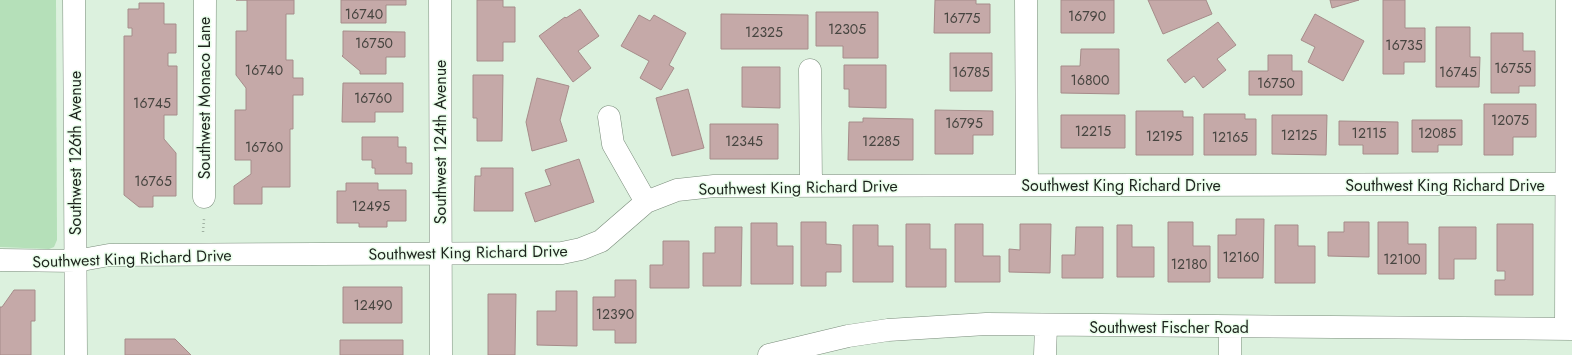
<svg xmlns="http://www.w3.org/2000/svg" width="1572" height="355" viewBox="0 0 1572 355" font-family="Jost,sans-serif">
  <style>
    .green { fill: #b5e0b9 }
    .building { fill: #c5a9a8; stroke: #a68c8a }
    .lines { fill: none; stroke-linecap: round; stroke-linejoin: round }
    .minor-casing { stroke: #7a8c7b; stroke-width: 23 }
    .path { stroke: #a0b1a2; stroke-width: 2.5; stroke-dasharray: 1 3; stroke-linecap: butt }
    .minor { stroke: #fff; stroke-width: 22 }
    .labels { text-anchor: middle; stroke-width: 3; stroke-linejoin: round; paint-order: stroke }
    .number-label { font-size: 14px; fill: #474540 }
    .street-label { font-size: 16px; fill: #1d241d; stroke: #eafeeb }
  </style>
  <rect width="100%" height="100%" fill="#dcf1de"/>
  <path class="green" d="M0 0H56L57 240 54 247 49 249 0 247Z"/>
  <path class="building" d="M236 0H294V14H286V60H293V78H303V95H293V129H290V187H262V204H234V186L251 174V160H235V110H246V88L236 75V31H247V0Z
    M341 0H406V5H386V23H341Z
    M477 0H503V7H515V42H503V61H477Z
    M935 0H976V4H990V33H934Z
    M1061 0H1114V33H1061Z
    M1148 0H1206L1212 14 1163 34Z
    M1330 0H1359L1332 8Z
    M1383 0H1405V28H1425V62H1404V74H1383Z
    M139 3H164V24H176V53H168V66H177V115H164V139L176 153V196H153V207H139L124 195V36H132V28H128V9H139Z
    M580 9 599 36 578 51 591 68 573 82 539 36 565 17 566 18Z
    M816 12H878V58H843V46H816Z
    M721 14 808 15V49H721Z
    M1315 14 1364 41 1343 81 1308 62 1315 47 1301 40Z
    M639 15 650 21 654 15 686 33 669 65 674 68 661 90 640 78 649 61 621 46Z
    M1218 22 1236 45 1217 59 1226 70 1203 88 1194 76 1185 83 1167 60Z
    M1436 27H1470V57H1480L1479 87H1436Z
    M343 31 405 32V57H386V74H360V71L342 56 343 55Z
    M1491 33H1523V51H1535V86H1519V93H1491Z
    M1081 49H1119V94L1061 93V66H1080Z
    M950 53H992V91H950Z
    M1268 55H1292V71H1302V95H1249V71H1268Z
    M844 65H886V108L849 107V89H844Z
    M742 67H780V108L742 107Z
    M473 75H503L502 141H477V118H473Z
    M537 78 569 86 560 120 567 141 532 151 526 122Z
    M343 83H403V112H375V122H342Z
    M688 89 704 148 672 156 656 98Z
    M1484 104H1536V137H1513V155H1484Z
    M935 110 993 111V135H973V154H935Z
    M1136 111H1183V117H1193V155H1136Z
    M1204 114H1245V119H1256V155H1204Z
    M1061 115H1125V148H1061Z
    M1272 115H1327L1326 155 1272 154Z
    M863 118 913 119V160H848L849 122H863Z
    M1412 120H1462V145H1438V152H1412Z
    M1339 121 1398 122V154H1363V145H1339Z
    M710 124H778V159H710Z
    M362 137H398V147H406V163H412V174H375V168H372V160H362Z
    M579 159 594 202 535 222 525 193 551 185 545 170Z
    M481 168H513V211H474L475 176H481Z
    M346 183H378V190H406V221H387V227H359V223H337V191H346Z
    M1236 219H1264L1263 278H1218V235H1236Z
    M801 222H826V244L841 245V272H826V286H801Z
    M1168 222H1193V246H1210V282H1168Z
    M1344 222H1369V257L1328 256V232H1344Z
    M1378 222H1408V244H1426V274H1378Z
    M751 223H777V246H793V284H751Z
    M906 224H930V249H946V287H906Z
    M955 224H983V256H1000V282H955Z
    M1020 224H1051L1050 273 1009 272V249L1020 250Z
    M1497 224H1533V295H1495V280H1505V271H1497Z
    M853 225H878V246H893V282H853Z
    M1117 225H1132V247H1154V277H1117Z
    M1275 225H1298V246H1315V283H1275Z
    M715 227H742L741 286H703V253H715Z
    M1076 227H1103V278H1062V255H1075Z
    M1439 227H1476V259H1454V279H1439Z
    M663 241H689V288H650V265H663Z
    M615 280H636V343H615V330H593V297H615Z
    M343 287H402V323H343Z
    M14 290H35V321H31V355H0V307H2Z
    M556 291H577V346L537 345V311H556Z
    M488 294H516L515 355H488Z
    M125 339H175L191 355H125Z
    M340 340H403V355H340Z"/>
  <g class="lines">
    <defs>
      <path id="minor" d="M74 0 76 355
        M440 0 441 355
        M1026 0 1027 185
        M810 70 811 186
        M609 117 613 144 646 202
        M204 197 205 0
        M0 260 76 261 109 255 562 253 581 249 601 241 646 202 677 190 714 186 1566 184
        M1230 327V355
        M1566 329 1567 0
        M769 355 848 336 888 330 986 324 1572 329
        M1045 355 1046 326"/>
    </defs>
    <use href="#minor" class="minor-casing"/>
    <path class="path" d="M203 232 204 219"/>
    <use href="#minor" class="minor"/>
  </g>
  <g class="labels">
    <g class="number-label">
      <text x="364" y="19">16740</text>
      <text x="1087" y="21">16790</text>
      <text x="962" y="23">16775</text>
      <text x="847" y="34">12305</text>
      <text x="764" y="37">12325</text>
      <text x="374" y="48">16750</text>
      <text x="1404" y="50">16735</text>
      <text x="1513" y="73">16755</text>
      <text x="264" y="75">16740</text>
      <text x="971" y="77">16785</text>
      <text x="1458" y="77">16745</text>
      <text x="1090" y="85">16800</text>
      <text x="1276" y="88">16750</text>
      <text x="373" y="103">16760</text>
      <text x="152" y="108">16745</text>
      <text x="1510" y="125">12075</text>
      <text x="964" y="128">16795</text>
      <text x="1093" y="136">12215</text>
      <text x="1369" y="138">12115</text>
      <text x="1437" y="138">12085</text>
      <text x="1299" y="140">12125</text>
      <text x="1164" y="141">12195</text>
      <text x="1230" y="142">12165</text>
      <text x="744" y="146">12345</text>
      <text x="881" y="146">12285</text>
      <text x="264" y="152">16760</text>
      <text x="153" y="186">16765</text>
      <text x="371" y="211">12495</text>
      <text x="1241" y="262">12160</text>
      <text x="1402" y="264">12100</text>
      <text x="1189" y="269">12180</text>
      <text x="373" y="310">12490</text>
      <text x="615" y="319">12390</text>
    </g>
    <g class="street-label">
      <text transform="translate(204 98) rotate(-90)" y="6">Southwest Monaco Lane</text>
      <text transform="translate(440 142) rotate(-90)" y="6">Southwest 124th Avenue</text>
      <text transform="translate(75 153) rotate(-90)" y="6">Southwest 126th Avenue</text>
      <text x="1121" y="191">Southwest King Richard Drive</text>
      <text x="1445" y="191">Southwest King Richard Drive</text>
      <text transform="translate(798 187) rotate(-1)" y="6">Southwest King Richard Drive</text>
      <text transform="translate(468 252) rotate(-1)" y="6">Southwest King Richard Drive</text>
      <text transform="translate(132 258) rotate(-2)" y="6">Southwest King Richard Drive</text>
      <text x="1169" y="333">Southwest Fischer Road</text>
    </g>
  </g>
</svg>
